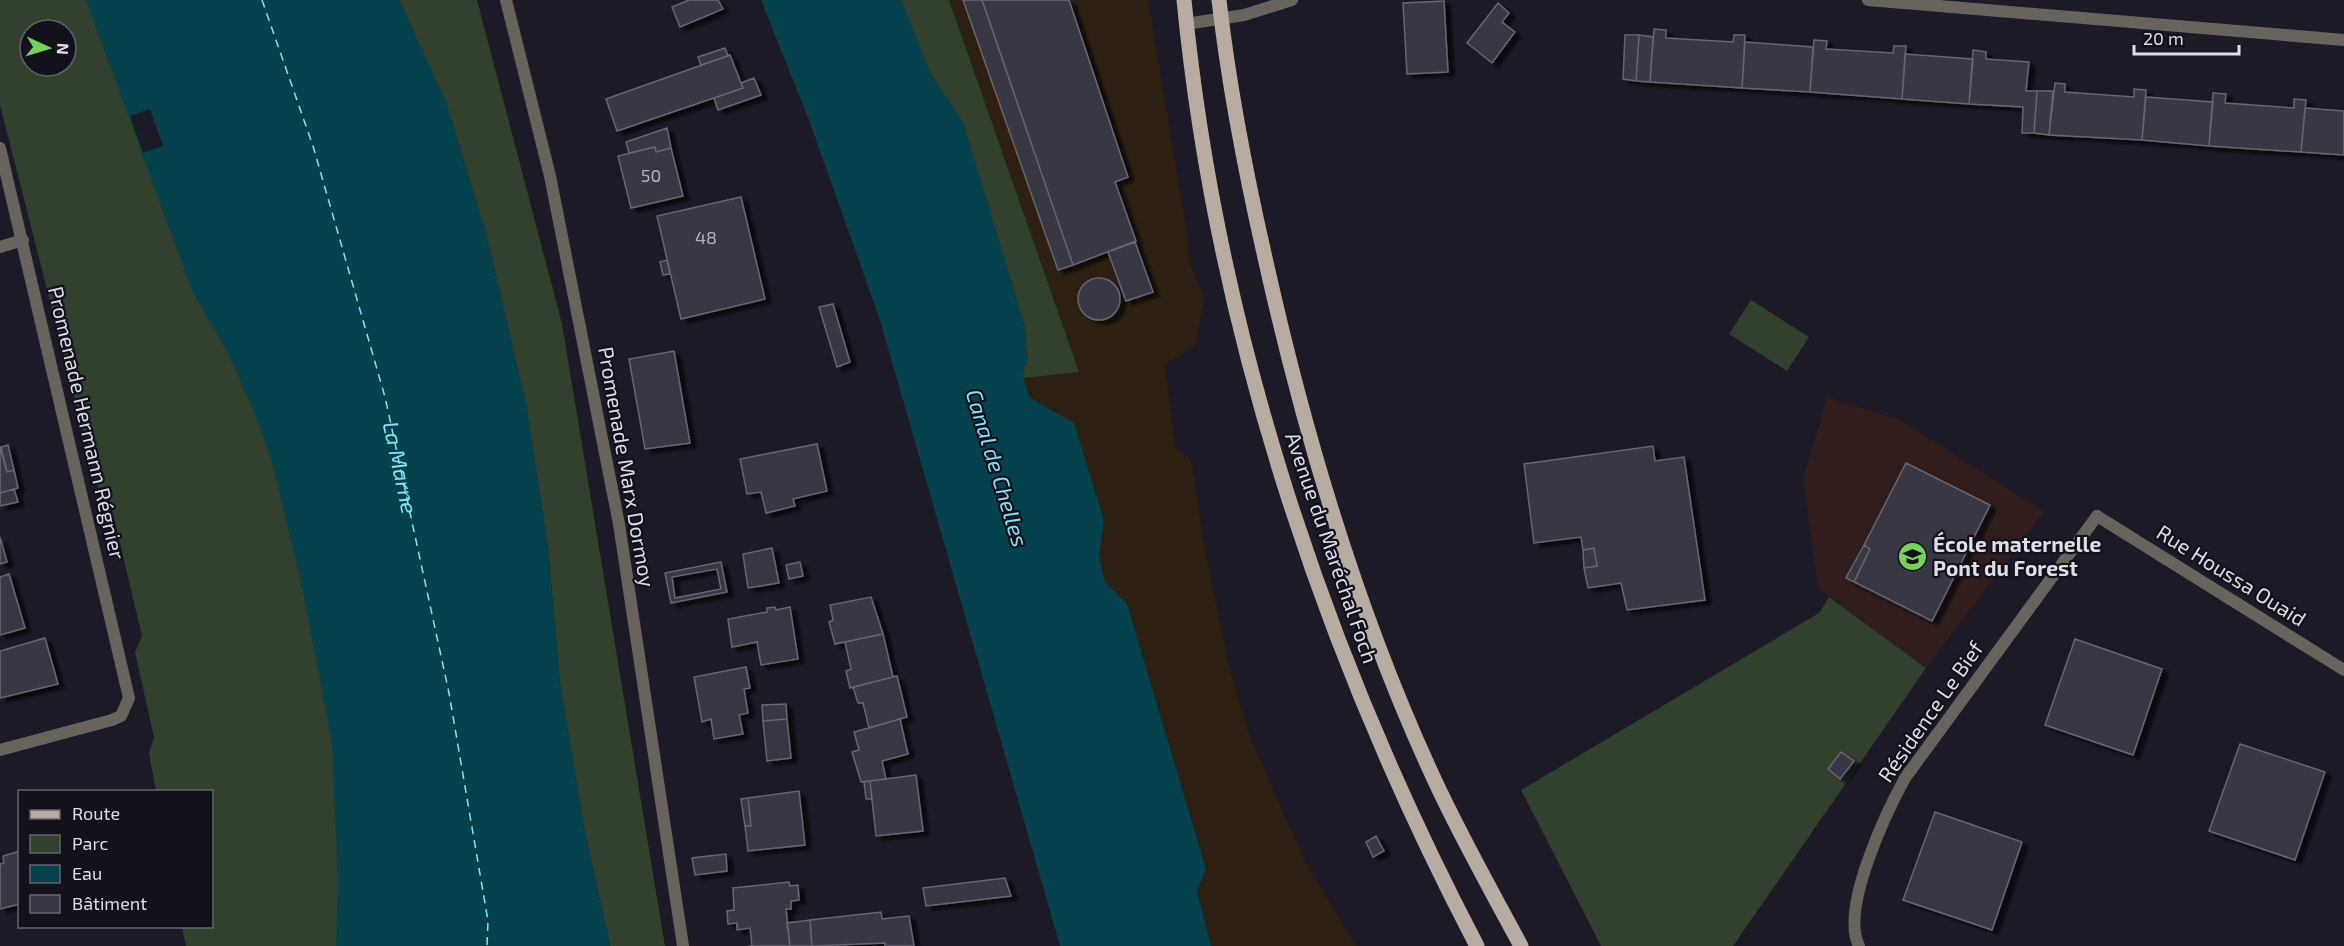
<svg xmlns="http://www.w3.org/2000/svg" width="2344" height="946" viewBox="0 0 2344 946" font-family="'Exo 2',sans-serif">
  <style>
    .industrial { fill: #2d2013 }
    .education { fill: #301d1c }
    .green { fill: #31412d; fill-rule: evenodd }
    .water { fill: #05424d }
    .pier { fill: #1b1a26 }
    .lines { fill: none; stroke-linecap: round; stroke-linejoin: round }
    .ferry { stroke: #89e1f5; stroke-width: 1.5; stroke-dasharray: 8 6; stroke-linecap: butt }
    .building { fill: #383845; stroke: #656573; stroke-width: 1.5; fill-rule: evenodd; filter: url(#shadow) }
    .service { stroke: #69635e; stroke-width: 12 }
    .minor { stroke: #69635e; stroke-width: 12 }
    .primary { stroke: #b7aba2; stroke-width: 15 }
    .labels { text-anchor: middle; stroke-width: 4.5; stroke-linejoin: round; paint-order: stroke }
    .number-label { font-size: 18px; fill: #b4b4be }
    .street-label { font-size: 21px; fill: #dedee6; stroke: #12111c }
    .poi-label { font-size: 21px; font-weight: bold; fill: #dedee6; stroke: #12111c; text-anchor: start }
    .water-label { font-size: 22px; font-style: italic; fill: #89e1f5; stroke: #12111c }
  </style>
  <defs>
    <filter id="shadow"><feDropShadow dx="6" dy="4" stdDeviation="1.5" flood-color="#0009"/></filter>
  </defs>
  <rect width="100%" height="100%" fill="#1b1a26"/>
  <path class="industrial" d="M949 0H1148L1187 233 1189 261 1204 299 1196 345 1165 364 1175 447 1191 460 1205 550 1230 671 1249 734 1305 862 1356 946H1211L1197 891 1206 869 1127 604 1105 582 1099 556 1104 521 1044 408 1030 399 1023 378 1079 372Z"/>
  <path class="education" d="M1827 397 1900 420 2044 512 1926 668 1818 588 1803 478Z"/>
  <path class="green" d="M0 0H154L315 519 375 946H186L182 927 212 926V792L156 791 149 753 154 737 135 652 142 636 109 497 97 486 0 105ZM30 30H66V66H30Z
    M399 0H477L562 324 665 946H610L584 828 560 684 548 548 526 405 487 238 446 103Z
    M901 0H949L1079 372 1023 378 1022 374 1027 362 1025 328 963 123 930 73Z
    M1751 300 1809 337 1787 371 1729 334Z
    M1829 597 1926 668 1733 946H1601L1521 790 1819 613Z"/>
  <path class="water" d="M86 0H399L446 103 487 238 526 405 548 548 560 684 584 828 610 946H336L338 883 332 743 301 582 272 462 256 416 228 354 192 291Z
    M761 0H901L930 73 963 123 1025 328 1027 362 1022 374 1030 398 1074 423 1104 521 1099 556 1105 582 1127 604 1206 869 1197 891 1211 946H1060L879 317 809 120Z"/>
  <path class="pier" d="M150 109 163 146 143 153 130 116Z"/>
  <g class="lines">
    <path class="ferry" id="s1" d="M262 0 313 146 385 397 449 693 488 921 487 946"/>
  </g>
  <path class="building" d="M689 0H718L723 9 680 27 672 7Z
    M963 0H982L1073 265 1058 270Z
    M982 0H1069L1128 177 1115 182 1136 241 1073 265Z
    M1444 1 1448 72 1407 74 1403 3Z
    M1498 3 1509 13 1502 22 1515 32 1492 63 1467 43Z
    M1654 29 1666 30V38L1733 42 1734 35H1745L1742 88 1650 82Z
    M1625 35H1639L1636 81 1623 79Z
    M1639 35 1653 37 1650 82 1636 81Z
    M1814 40 1827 41 1826 49 1893 53 1894 46H1906L1902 99 1810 92Z
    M1745 42 1813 47 1810 92 1742 88Z
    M725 48 728 56 701 65 698 57Z
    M1973 50 1986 52V59L2029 62 2026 91H2037L2034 133H2022L2023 107 1969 104Z
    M1905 54 1973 59 1969 104 1902 99Z
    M730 55 743 88 617 131 606 99Z
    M754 78 761 95 718 110 714 98 743 88 741 83Z
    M2055 83 2065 84V92L2134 97V89L2146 90 2142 140 2049 135Z
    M2037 91H2053L2049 135 2034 133Z
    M2213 93 2226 94 2225 103 2294 108V99L2306 100 2301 152 2209 146Z
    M2146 97 2213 102 2209 146 2142 140Z
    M2305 108 2344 111V155L2301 152Z
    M667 128 671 148 656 152 655 147 629 153 626 142Z
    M655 147 656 152 671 148 683 196 631 208 618 156Z
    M741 197 765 299 681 319 657 216Z
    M1135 242 1153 292 1126 301 1108 252Z
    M667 260 670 274 663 275 660 262Z
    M1078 299a21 21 0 1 1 42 0a21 21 0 1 1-42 0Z
    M833 304 850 362 837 367 819 307Z
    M674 351 690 443 645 449 629 359Z
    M817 444 827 491 793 499 795 506 766 513 761 492 747 494 740 459Z
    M8 445 14 470 7 472 1 447Z
    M1653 446 1655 461 1684 457 1705 600 1627 610 1621 583 1588 588 1584 568 1597 566 1594 548 1583 550 1581 537 1534 543 1524 464Z
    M0 447 7 472 14 470 18 488 0 493Z
    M1906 463 1990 505 1932 621 1854 582 1870 549 1864 545Z
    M14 489 18 502 0 506V493Z
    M0 537 7 562 0 564Z
    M1864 545 1870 549 1854 582 1846 578Z
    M772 548 779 583 748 588 743 554Z
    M1594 548 1597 566 1584 568 1583 550Z
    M721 562 727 592 671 603 665 573ZM717 569 721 589 675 598 672 577Z
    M800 562 803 576 789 579 786 565Z
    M9 574 25 628 0 635V577Z
    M871 597 883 634 835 644 829 622 833 620 830 605Z
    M775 607 776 610 790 607 798 659 761 665 757 642 732 647 728 619 767 612V608Z
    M883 634 893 677 850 688 846 671 851 669 845 642Z
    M45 638 58 684 0 698V651Z
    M2075 639 2162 669 2133 755 2045 725Z
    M746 667 750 688 744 689 748 713 739 715 743 734 714 739 711 719 702 722 694 677Z
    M897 676 907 717 869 728 863 703H858L853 687Z
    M786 704 787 719 763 721 762 705Z
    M787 719 791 758 767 761 763 721Z
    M900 719 908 754 882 761 886 779 861 782 852 752 859 750 854 732Z
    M2240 744 2325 772 2295 860 2209 831Z
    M1841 752 1854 761 1840 779 1828 769Z
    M916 775 923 831 876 836 870 781Z
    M870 781 872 799H866L864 782Z
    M799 791 805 845 748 851 745 826H751L748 798Z
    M748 798 751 826H745L741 799Z
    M1935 812 2022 842 1992 930 1903 900Z
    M1376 836 1384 851 1373 857 1366 842Z
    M20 851V904L0 909V864L4 863 3 856Z
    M726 854 727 871 695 875 692 858Z
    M1005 878 1011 896 926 906 923 888Z
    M789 882 790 886 798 885 799 900 791 901V909H786L790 946H748H752L750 928 737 930V923L728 924 727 911 734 910 733 888Z
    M881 912 882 919 909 916 914 946H885V943L812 946 810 920Z
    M810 920 812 946H790L787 923Z"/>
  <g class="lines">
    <path class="service" d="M1859 946C1840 909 1886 813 1905 778L2097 516"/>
    <path class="minor" d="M506 0 550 176 619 524 683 946
      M1868 0 2344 40
      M1186 24 1244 15 1292 0
      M0 148 129 698 121 716 112 720 0 750
      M0 247 23 240
      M2097 516 2344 670"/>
    <path class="primary" d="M1184 0C1216 330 1324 654 1477 946
      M1219 0C1229 88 1246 175 1266 262 1305 437 1359 618 1435 781 1461 837 1492 892 1521 946"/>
  </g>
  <defs>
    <symbol id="school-disc" viewBox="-11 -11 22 22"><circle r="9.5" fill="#76d25a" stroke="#12111c"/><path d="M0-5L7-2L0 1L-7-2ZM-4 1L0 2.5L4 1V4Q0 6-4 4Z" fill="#111"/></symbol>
  </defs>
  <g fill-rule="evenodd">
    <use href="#school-disc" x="1896" y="540" width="33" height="33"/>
  </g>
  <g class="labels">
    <g class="number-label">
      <text x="651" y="182">50</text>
      <text x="706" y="244">48</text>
    </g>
    <g class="street-label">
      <text transform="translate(86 423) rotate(77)" y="7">Promenade Hermann Régnier</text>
      <text transform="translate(626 467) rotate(80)" y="7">Promenade Marx Dormoy</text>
      <text transform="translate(1331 548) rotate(71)" y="7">Avenue du Maréchal Foch</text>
      <text transform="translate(2231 576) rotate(32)" y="7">Rue Houssa Ouaid</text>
      <text transform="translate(1931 712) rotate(-55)" y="7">Résidence Le Bief</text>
    </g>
    <g class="poi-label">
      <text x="1933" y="552">École maternelle<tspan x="1933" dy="24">Pont du Forest</tspan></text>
    </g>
    <g class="water-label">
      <text dy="8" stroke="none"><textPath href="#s1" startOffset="488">La Marne</textPath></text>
      <text transform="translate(997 468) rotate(73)" y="8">Canal de Chelles</text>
    </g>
  </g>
  <rect x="18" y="790" width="195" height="138" fill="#12111c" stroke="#64636d" stroke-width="1.5"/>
  <rect x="30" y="810" width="30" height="9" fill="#b7aba2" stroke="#64636d" stroke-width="1.5"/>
  <text x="72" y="820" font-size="18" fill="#dedee6">Route</text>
  <rect x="30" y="835" width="30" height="18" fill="#31412d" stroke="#64636d" stroke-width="1.5"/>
  <text x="72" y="850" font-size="18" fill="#dedee6">Parc</text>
  <rect x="30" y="865" width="30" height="18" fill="#05424d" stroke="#64636d" stroke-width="1.5"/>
  <text x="72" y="880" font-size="18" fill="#dedee6">Eau</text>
  <rect x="30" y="895" width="30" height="18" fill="#383845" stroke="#64636d" stroke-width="1.5"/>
  <text x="72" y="910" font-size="18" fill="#dedee6">Bâtiment</text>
  <g transform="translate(48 48) rotate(94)"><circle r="28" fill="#12111c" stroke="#64636d" stroke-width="1.5"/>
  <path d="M0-4.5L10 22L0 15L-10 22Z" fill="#76d25a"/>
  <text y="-9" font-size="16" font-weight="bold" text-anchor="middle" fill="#dedee6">N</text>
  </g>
  <path d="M2134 45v9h105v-9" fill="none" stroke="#dedee6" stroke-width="3"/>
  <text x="2143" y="45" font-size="18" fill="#dedee6" stroke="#12111c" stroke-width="4.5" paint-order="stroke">20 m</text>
</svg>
